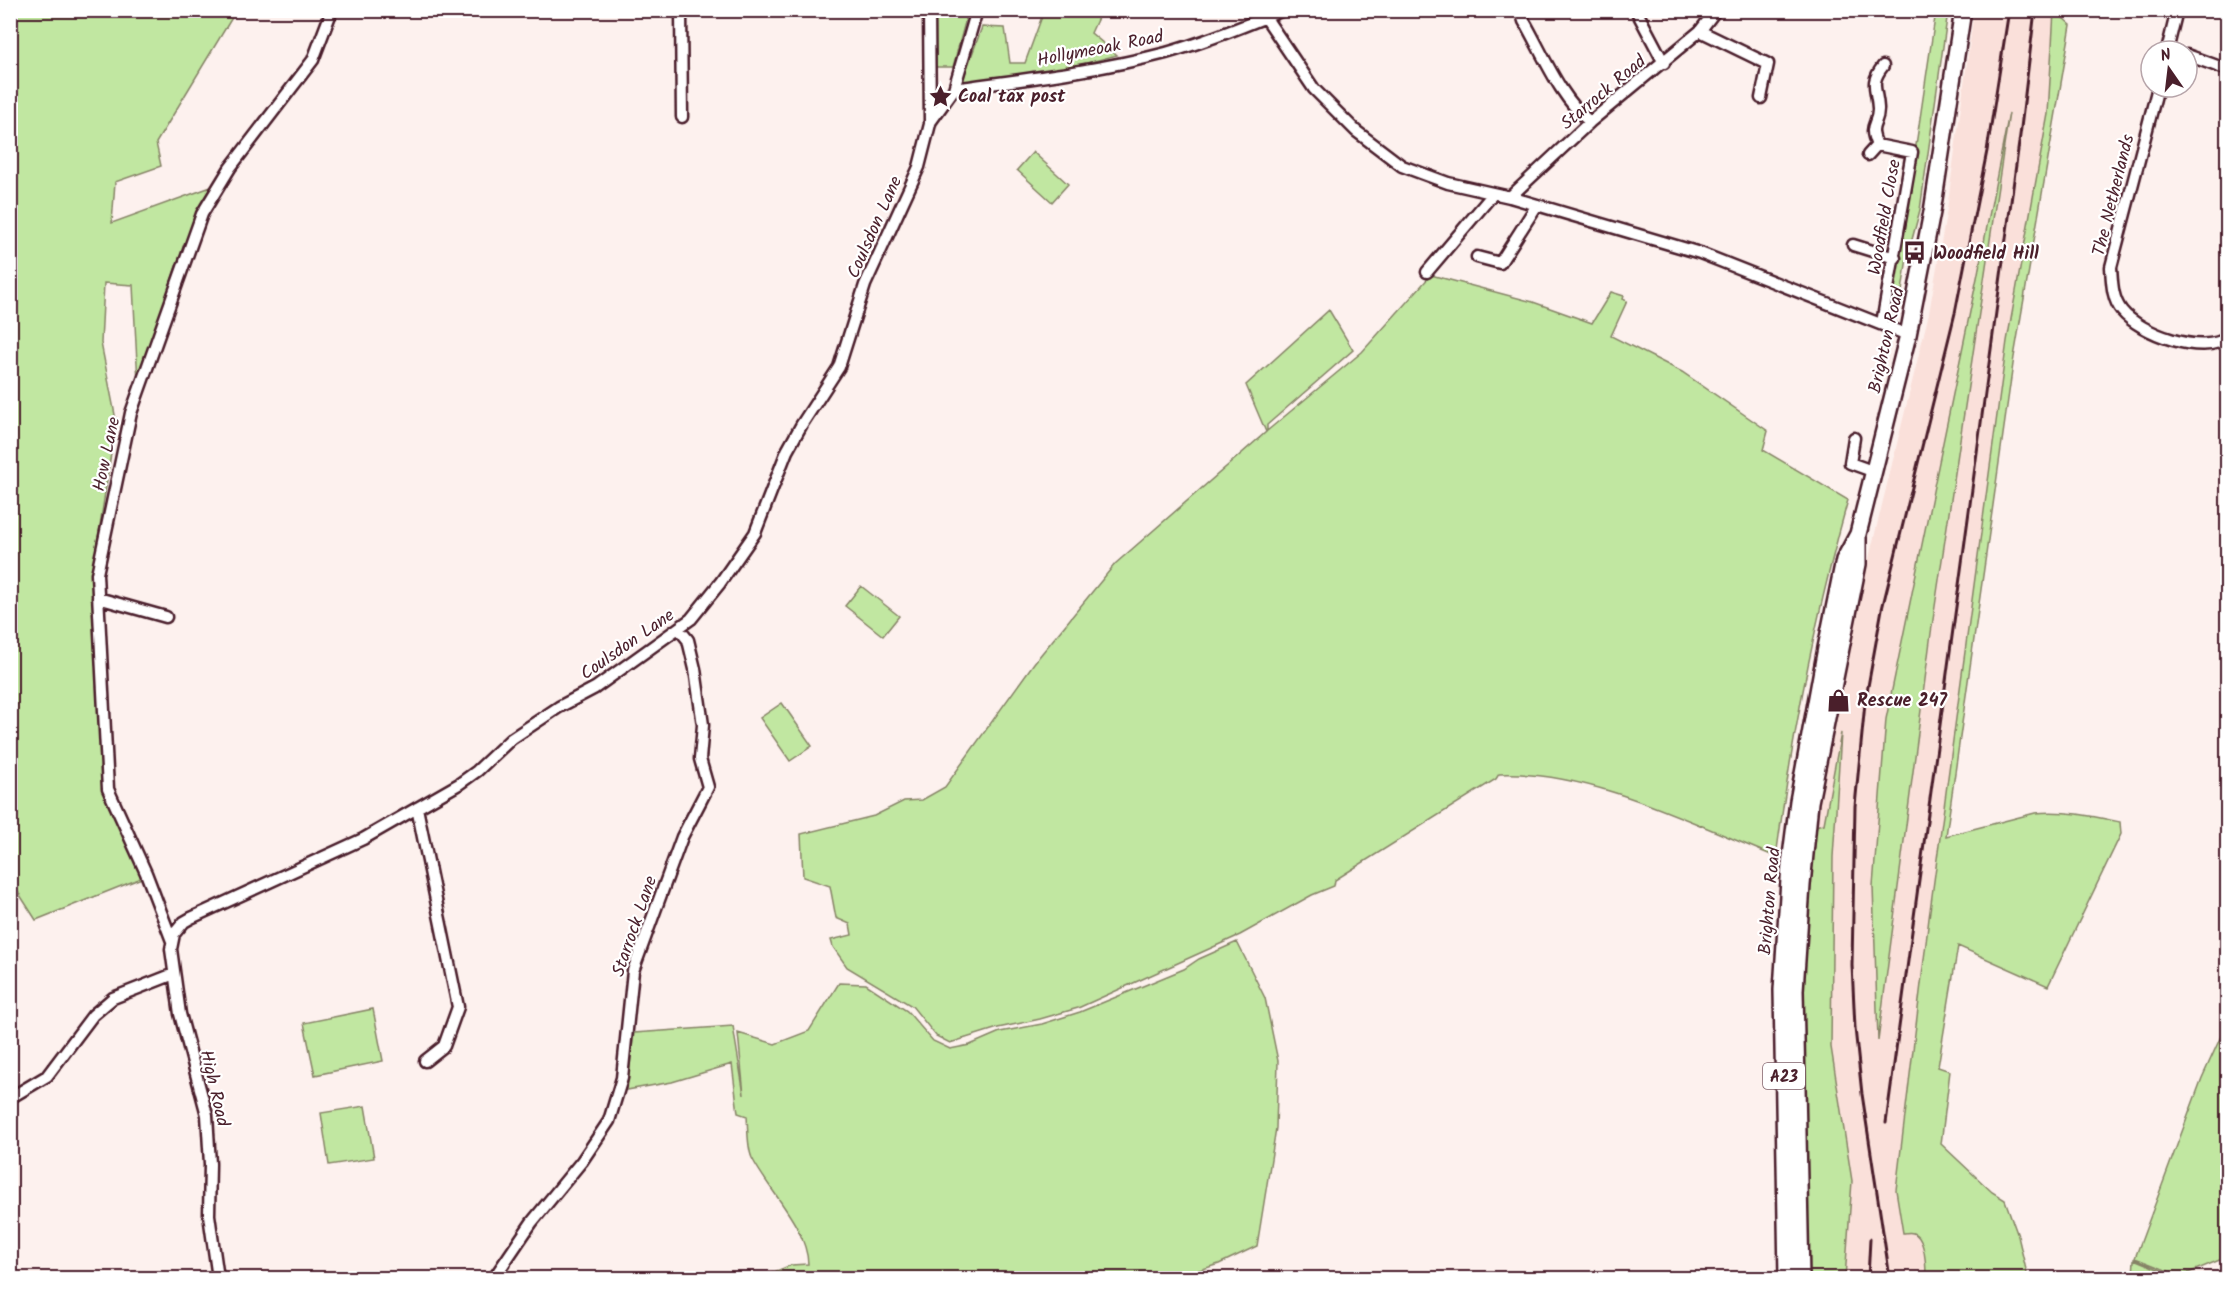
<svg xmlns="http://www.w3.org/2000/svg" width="2238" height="1289" viewBox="0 0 2238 1289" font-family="Kalam,sans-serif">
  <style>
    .built { fill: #fae0da }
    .green { fill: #c1e7a1; stroke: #868366; stroke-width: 1.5 }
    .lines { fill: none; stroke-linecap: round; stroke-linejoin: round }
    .minor-casing { stroke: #4a1f2b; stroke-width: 15 }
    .highway-casing { stroke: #4a1f2b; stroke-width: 20 }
    .minor { stroke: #fff; stroke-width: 10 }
    .highway { stroke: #fff; stroke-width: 15 }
    .rail { stroke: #4a1f2b; stroke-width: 3 }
    .labels { text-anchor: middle; stroke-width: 4.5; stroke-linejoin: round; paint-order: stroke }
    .shield { fill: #fff; stroke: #80626b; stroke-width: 1.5 }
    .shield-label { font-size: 16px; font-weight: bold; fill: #4a1f2b }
    .street-label { font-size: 18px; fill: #4a1f2b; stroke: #fff }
    .poi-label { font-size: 18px; font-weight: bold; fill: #4a1f2b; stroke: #fff; text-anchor: start }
  </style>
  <rect width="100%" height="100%" fill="#fdf1ee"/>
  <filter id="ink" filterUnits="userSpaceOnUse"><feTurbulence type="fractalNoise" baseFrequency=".0167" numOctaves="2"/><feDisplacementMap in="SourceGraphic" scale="12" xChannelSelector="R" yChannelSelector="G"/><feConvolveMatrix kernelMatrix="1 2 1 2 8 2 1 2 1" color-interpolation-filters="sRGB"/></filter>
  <g filter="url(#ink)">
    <path class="built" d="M1974 11H2059L2048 114 1929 918 1923 1181 1954 1278H1842L1814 826 1824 753 1843 664 1929 313 1947 209Z"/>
    <path class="green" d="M11 11H236L156 143 161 166 115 182 112 223 222 183 178 260 138 383 133 285 104 283 101 343 116 420 93 572V614L107 790 144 877 36 920 11 881Z
      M934 11H968L953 67H936Z
      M1044 11H1101L1091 33 1117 55 1072 67 962 82 982 27 1005 28 1010 63H1025Z
      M1936 11H1948L1920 210 1907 258 1899 311 1892 318 1887 316 1899 259Z
      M2054 11H2064L2063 18 2071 25 2014 357 1946 836 2035 813C2065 810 2092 816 2120 822L2121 834 2048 986 1958 946 1938 1067 1950 1071 1941 1144 1992 1192 2005 1200 2018 1236 2028 1278H1926C1926 1268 1926 1237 1913 1233 1910 1232 1906 1233 1903 1233L1896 1190 1929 918 2007 341 2048 114Z
      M2009 113 1931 633 1878 1041 1873 886 1886 719 1978 273Z
      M1033 152 1068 184 1052 202 1017 170Z
      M1431 275 1533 302 1592 323 1611 292 1624 296 1623 299 1627 301 1611 336 1682 372 1768 431 1763 450 1848 500C1815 617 1792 737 1776 857 1692 823 1590 770 1499 774L1496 779 1335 880 1334 886 1312 895 1240 935 1078 1008 1040 1019 998 1028 950 1043 936 1036 912 1006 847 967 833 947 831 940 852 935 850 924 836 918 830 886 803 877 801 834 874 816 904 801 922 800 945 787 1034 663 1115 564 1266 432 1246 385 1329 310 1353 350 1267 425V431L1362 352Z
      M861 586 899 616 883 636 845 606Z
      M782 703 812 746 790 761 760 718Z
      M1841 733 1833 857 1831 1047 1852 1181 1845 1278H1808L1801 992 1814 826 1824 824Z
      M1237 942 1265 998 1278 1061 1276 1128 1257 1246 1219 1264 1193 1272 1192 1278H760L791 1265 808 1264C807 1227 768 1190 752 1158 747 1147 748 1129 747 1116L738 1113 732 1064 672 1082 627 1090 634 1033 733 1026 744 1095 738 1033 775 1044 809 1031 839 983 866 984 907 1011 933 1041 950 1049 970 1045 1000 1032 1042 1024 1080 1012 1184 969 1199 959Z
      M373 1009 383 1061 315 1075 304 1023Z
      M2227 1023V1257L2181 1276 2135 1258 2202 1078Z
      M365 1106 374 1158 329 1165 321 1113Z
      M2134 1259 2180 1278H2133Z"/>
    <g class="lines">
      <defs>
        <path id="minor" d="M681 10 682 117
          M1521 10 1524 21C1543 54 1560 98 1590 122
          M1636 10 1664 63
          M1266 18 1314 89 1356 131 1402 166 1448 183 1510 197 1700 253 1908 335
          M1700 31 1768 64 1761 98
          M2167 51 2177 10
          M2187 55 2228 70
          M2158 87 2111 267C2112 282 2112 299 2122 311 2140 333 2203 357 2228 337
          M954 89C1025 79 1097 71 1166 53 1206 42 1245 26 1283 10
          M931 121 954 89 977 10
          M1868 155 1877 145
          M1510 197 1590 122 1700 31 1716 10
          M1853 245 1895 258
          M1477 257 1500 263 1537 205
          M1427 272 1493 194
          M1882 323 1912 152 1877 145C1867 124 1879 125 1878 108 1877 88 1869 84 1883 66
          M1854 438 1850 463 1875 472
          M98 598 166 617
          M417 808 458 1007 444 1046 425 1061
          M172 941 146 873 108 789 97 574 131 413 202 214 230 168 313 60 332 10
          M10 1098 47 1076 93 1015 113 998 174 974
          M218 1278 209 1215 210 1164 207 1115 180 1014 171 949 174 934 184 922 191 918 363 839 459 784 477 771 511 739 559 707 595 688 691 619 720 583 755 533 787 451 802 424 839 367 865 285 919 167 930 124 929 10
          M494 1278 532 1222 582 1161 609 1121 622 1078 633 971 682 837 708 787 700 759 703 725 695 669 688 640 679 629"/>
        <path id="highway" d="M1787 1278 1782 990 1790 864 1798 801 1826 648 1844 560 1858 534 1908 335 1932 212 1963 10
          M1801 1278 1795 990 1802 885 1810 802 1858 564V537"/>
      </defs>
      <use href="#minor" class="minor-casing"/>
      <use href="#highway" class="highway-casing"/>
      <use href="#minor" class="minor"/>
      <use href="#highway" class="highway"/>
      <path class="rail" d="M1886 1123 2021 128 2035 10
        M1868 1278 1870 1239
        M1890 1278 1862 1094 1855 1028 1852 965 1855 806 1865 703 1882 609 1955 313 1987 151 2009 10"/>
    </g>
  </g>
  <defs>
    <symbol id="sight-bare" viewBox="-9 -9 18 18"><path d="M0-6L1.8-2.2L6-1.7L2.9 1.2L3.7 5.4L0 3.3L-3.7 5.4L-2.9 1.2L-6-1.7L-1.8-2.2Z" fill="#4a1f2b" stroke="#fff" stroke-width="2.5" paint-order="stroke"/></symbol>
    <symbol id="bus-bare" viewBox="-9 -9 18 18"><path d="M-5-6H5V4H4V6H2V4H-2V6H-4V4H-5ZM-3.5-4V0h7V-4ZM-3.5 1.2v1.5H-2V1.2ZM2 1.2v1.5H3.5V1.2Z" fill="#4a1f2b" stroke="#fff" stroke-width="2.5" paint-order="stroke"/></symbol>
    <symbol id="shop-bare" viewBox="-9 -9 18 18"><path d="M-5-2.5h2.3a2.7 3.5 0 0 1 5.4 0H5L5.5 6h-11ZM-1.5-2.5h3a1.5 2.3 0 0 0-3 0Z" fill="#4a1f2b" stroke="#fff" stroke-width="2.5" paint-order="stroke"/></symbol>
  </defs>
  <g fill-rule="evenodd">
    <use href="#sight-bare" x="924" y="80" width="33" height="33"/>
    <use href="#bus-bare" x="1898" y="236" width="33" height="33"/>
    <use href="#shop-bare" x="1822" y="684" width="33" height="33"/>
  </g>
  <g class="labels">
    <rect class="shield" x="1763" y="1063" width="42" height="26" rx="4.5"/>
    <g class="shield-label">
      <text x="1784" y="1082">A23</text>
    </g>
    <g class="street-label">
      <text transform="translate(1100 48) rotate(-11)" y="6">Hollymeoak Road</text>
      <text transform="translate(1603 92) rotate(-40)" y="6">Starrock Road</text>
      <text transform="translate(2113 195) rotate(-76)" y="6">The Netherlands</text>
      <text transform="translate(1884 217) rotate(-80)" y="6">Woodfield Close</text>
      <text transform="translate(874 227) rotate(-66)" y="6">Coulsdon Lane</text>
      <text transform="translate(1886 340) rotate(-77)" y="6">Brighton Road</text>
      <text transform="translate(106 454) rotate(-78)" y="6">How Lane</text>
      <text transform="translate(627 644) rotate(-35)" y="6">Coulsdon Lane</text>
      <text transform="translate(1769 901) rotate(-85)" y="6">Brighton Road</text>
      <text transform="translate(634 926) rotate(-71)" y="6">Starrock Lane</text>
      <text transform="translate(215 1088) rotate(77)" y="6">High Road</text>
    </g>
    <g class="poi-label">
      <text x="958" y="102">Coal tax post</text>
      <text x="1933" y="259">Woodfield Hill</text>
      <text x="1857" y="706">Rescue 247</text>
    </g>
  </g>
  <rect width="2238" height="1289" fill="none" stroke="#fff" stroke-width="36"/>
  <rect x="18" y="18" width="2202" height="1253" fill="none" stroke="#4a1f2b" stroke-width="2" filter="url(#ink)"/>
  <g transform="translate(2169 69) rotate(346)"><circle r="28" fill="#ffffff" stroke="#b7a5aa" stroke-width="1.5"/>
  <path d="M0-4.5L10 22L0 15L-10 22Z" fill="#4a1f2b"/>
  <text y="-9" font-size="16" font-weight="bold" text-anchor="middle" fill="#4a1f2b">N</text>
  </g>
</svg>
